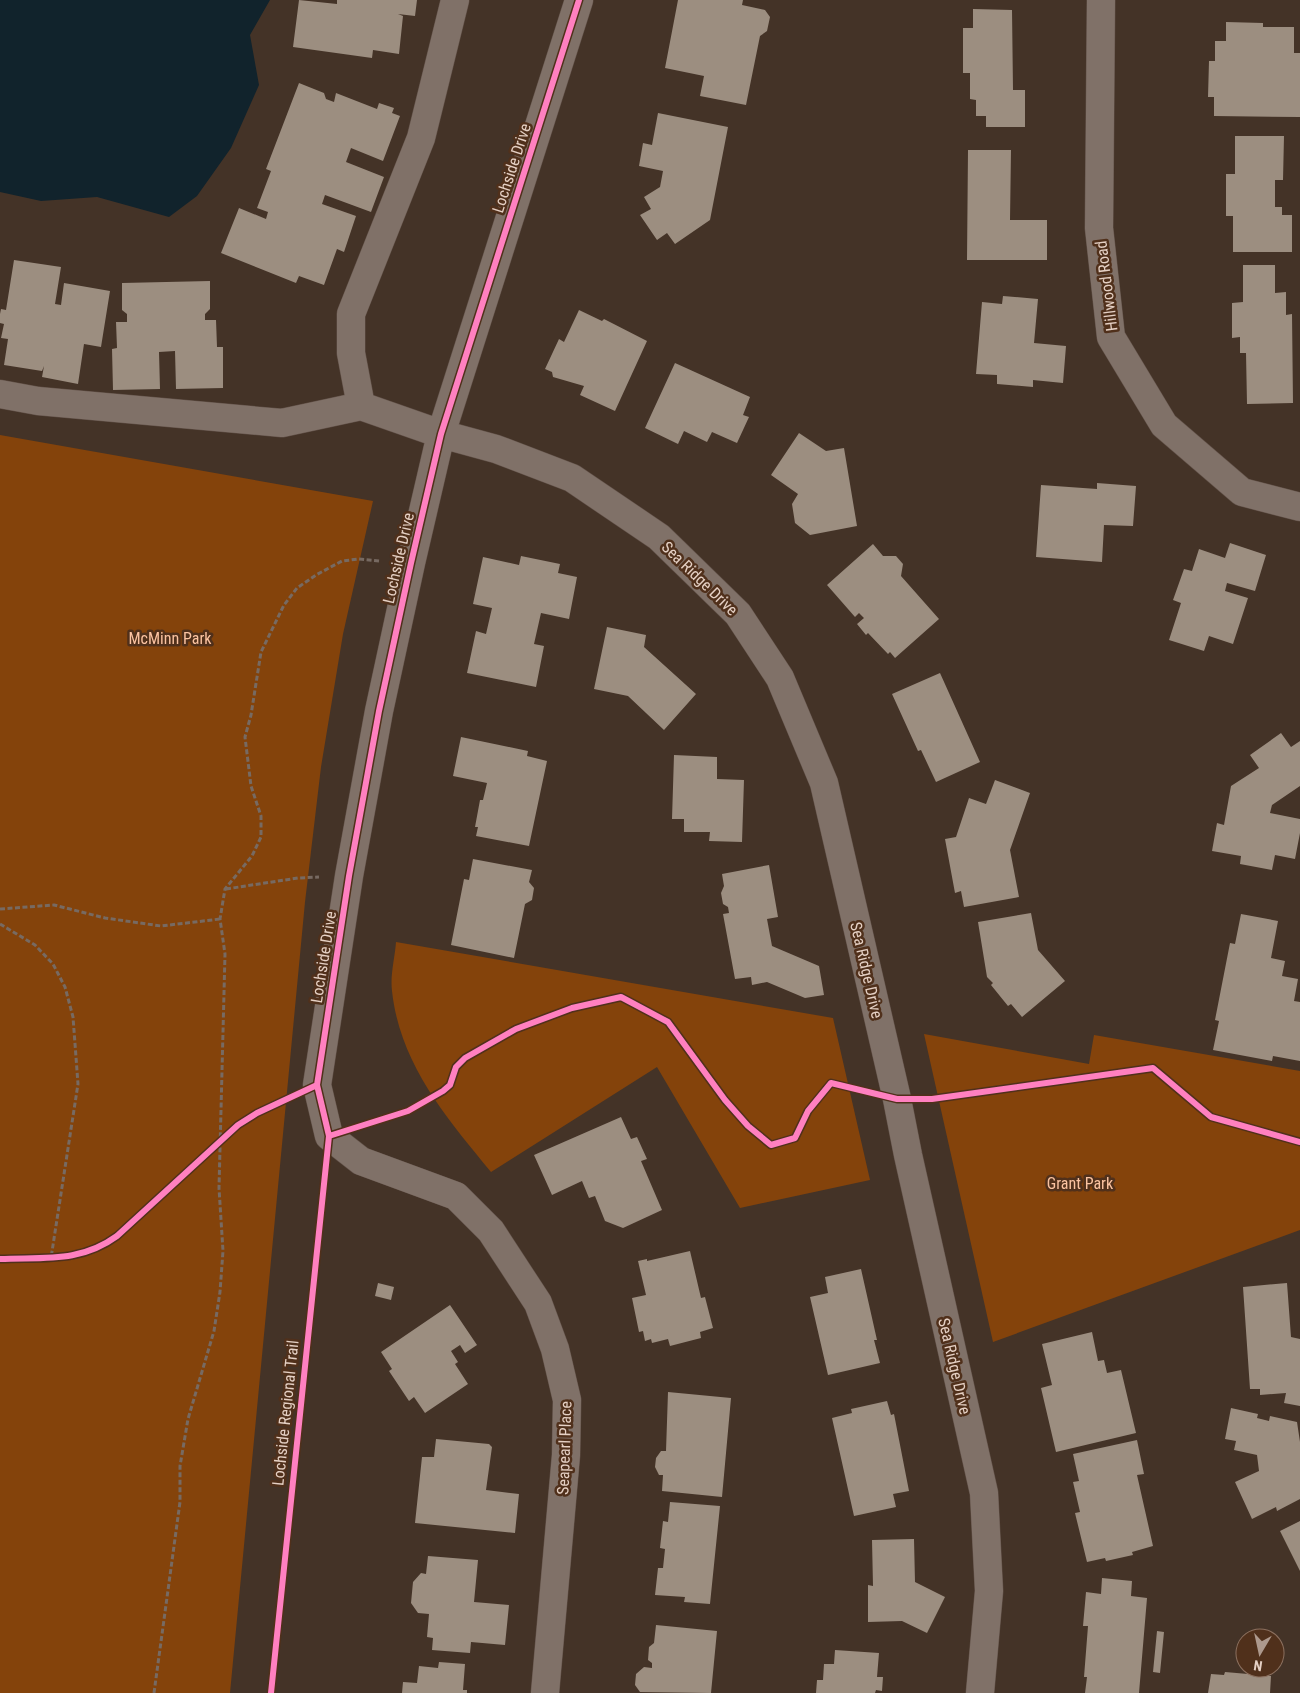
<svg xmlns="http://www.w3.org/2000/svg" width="1300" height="1693" viewBox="0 0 1300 1693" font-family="'Roboto Condensed',sans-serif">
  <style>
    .green { fill: #84430b }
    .water { fill: #11232c }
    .building { fill: #9c8e80 }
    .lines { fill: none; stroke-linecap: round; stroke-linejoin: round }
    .minor-casing { stroke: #615148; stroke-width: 29 }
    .path { stroke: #776a62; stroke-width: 3; stroke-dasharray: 5 2.5; stroke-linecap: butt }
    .minor { stroke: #807168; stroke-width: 28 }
    .cycleway-casing { stroke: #50301b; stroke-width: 9 }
    .cycleway { stroke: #ff80c0; stroke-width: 6 }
    .labels { text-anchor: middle; stroke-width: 5; stroke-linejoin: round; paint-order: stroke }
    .street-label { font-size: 16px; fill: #e5d0c4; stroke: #50301b }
    .park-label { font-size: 16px; fill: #fbc3a1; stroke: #50301b }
  </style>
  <rect width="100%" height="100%" fill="#443327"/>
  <path class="green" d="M0 435 373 501 343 634 321 767 305 902 230 1693H0Z
    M396 942 833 1018 870 1180 740 1208 657 1067 491 1172C446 1117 400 1064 392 991 390 975 395 957 396 942Z
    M924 1034 1089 1064 1094 1035 1300 1071V1230L993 1342Z"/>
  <path class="water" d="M0 0H270L250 35 259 85 231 148 197 196 169 217 97 197 41 201 0 192Z"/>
  <path class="building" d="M299 0 337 4V0H417L415 16 398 14 403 16 399 54 373 50 372 58 293 47Z
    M678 0H743L742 5 765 10 770 17 767 31 760 36 746 105 700 96 704 76 665 68Z
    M973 9 1012 10 1013 90H1025V127H986V116H976V100L970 99V73H963V28H973Z
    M1226 22 1263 23V27H1294V53H1300V117L1214 116V97H1208L1209 61H1215V41H1226Z
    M299 83 324 93 326 99 334 102 336 93 377 109 379 103 394 108 392 113 400 116 383 161 351 148 346 162 384 177 371 212 325 195 322 204 356 216 344 252 337 249 324 285 299 276 296 283 221 253 239 208 266 219 268 212 257 208 271 171 266 169Z
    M658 113 728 127 710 220 675 244 667 233 657 240 640 215 651 209 644 197 660 187 663 171 639 166 643 143 652 145Z
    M1235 136H1284L1283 180H1275V207H1282V215H1292V252H1233V216H1226V174H1235Z
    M968 150H1011L1010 220H1047V260H967Z
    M14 260 61 267 55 304 61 305 64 283 110 291 101 347 84 344 78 384 42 377 44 366 42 371 4 365 8 339 1 338 4 324 0 323V314L1 309 6 310Z
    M1243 265H1275V293L1286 292V315L1292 314 1293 403 1247 404 1246 353H1240V337L1232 338V303L1243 302Z
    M210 281V309L205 314V320H216L217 347H223V388L176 389 175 351 159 352 160 389 113 390 112 349 117 348 116 322H127V314L122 310V283Z
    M1003 296 1038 299 1034 343 1066 346 1063 383 1033 380V387L997 384V375L976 374 982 302 1002 304Z
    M579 310 602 321 604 319 647 341 615 411 580 395 584 386 553 377 552 372 545 369 559 339 564 342Z
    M675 363 750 397 743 415 749 417 737 443 712 432 707 442 684 431 678 444 645 428Z
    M799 433 826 451 844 448 857 526 810 535 795 523 792 504 798 494 771 475Z
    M1097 483 1136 486 1133 526 1104 525 1102 562 1036 557 1041 485 1097 489Z
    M1230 543 1266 555 1255 591 1227 583 1225 591 1248 598 1233 644 1209 636 1204 651 1169 640 1181 603 1173 600 1184 569 1192 571 1199 549 1225 558Z
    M873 544 883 556H896L903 564 901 576 939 619 895 658 890 652 888 654 868 633 866 635 857 624 864 618 859 613 855 617 827 585Z
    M521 556 560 564 558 573 577 577 569 619 541 613 534 644 544 646 536 687 467 673 476 631 486 634 492 608 473 604 483 557 519 565Z
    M607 627 646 635 644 647 696 694 664 730 628 696 594 689Z
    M940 673 980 762 936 782 921 750 918 751 892 694Z
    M1281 733 1291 747 1300 741V786L1272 805 1270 813 1300 819V833L1295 859 1275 855 1272 870 1240 864 1241 856 1212 851 1217 823 1224 825 1231 786 1259 768 1250 755Z
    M461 737 528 751 527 756 547 761 529 846 476 836 478 827H475L480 800H483L487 783 453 776Z
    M674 755 717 757V779L744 780 742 842 709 841 710 832H684V819H672Z
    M995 780 1030 793 1010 850 1019 897 964 907 961 891 955 893 945 839 956 837 969 798 986 804Z
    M473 859 532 870 529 882 534 888 532 900 525 904 514 958 451 945 464 879 469 880Z
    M769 865 778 917 767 919 772 946 819 966 824 995 805 998 767 982 752 985 751 977 735 979 723 914 729 913 728 907 723 904 721 893 724 886 722 874Z
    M1031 913 1038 950 1065 981 1022 1017 1011 1004 1008 1006 991 985 993 983 987 977 978 922Z
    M1241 914 1278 921 1271 958 1285 961 1282 976 1298 979 1294 1001 1300 1002V1061L1273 1056 1272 1061 1213 1050 1219 1021 1215 1020 1230 943 1235 944Z
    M621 1117 631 1139 637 1137 647 1159 641 1161 662 1210 623 1228 605 1221 595 1196 589 1198 582 1181 552 1195 534 1155Z
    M690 1251 701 1298 705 1297 713 1328 700 1332 701 1338 670 1346 668 1339 652 1343 651 1339 645 1341 643 1331 639 1332 632 1298 646 1295 638 1261 647 1259V1261Z
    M861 1269 877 1340H874L880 1363 828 1375 810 1297 828 1293 825 1277Z
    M378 1283 394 1287 391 1300 375 1296Z
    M1287 1283 1291 1337 1300 1339V1406L1284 1403 1286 1393 1260 1395V1389H1250L1243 1287Z
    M450 1305 477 1345 465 1353 460 1345 451 1351 458 1362 455 1364 468 1384 425 1413 414 1397 409 1401 389 1371 392 1369 381 1352Z
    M1092 1332 1098 1361 1104 1360 1107 1373 1121 1370 1136 1433 1056 1452 1041 1388 1052 1385 1042 1344Z
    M668 1392 731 1398 722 1497 662 1491 663 1475H659L655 1467 656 1458 661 1451H666Z
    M887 1401 891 1415 894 1414 909 1491 893 1494 896 1507 854 1516 832 1418 852 1413 851 1409Z
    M1231 1408 1258 1414 1257 1418 1269 1421 1270 1416 1297 1422 1300 1442V1499L1277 1511 1276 1507 1252 1519 1235 1482 1259 1471 1257 1455 1234 1450 1236 1441 1225 1439Z
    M436 1439 489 1444 492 1447 486 1490 519 1494 515 1533 415 1523 422 1457H434Z
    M1137 1440 1144 1474 1137 1475 1153 1546 1132 1552 1133 1555 1106 1561 1105 1558 1087 1562 1075 1513 1080 1512 1073 1482 1079 1481 1073 1454Z
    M670 1502 720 1506 710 1604 684 1602 685 1597 655 1595 658 1568H663L665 1549 660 1548 663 1521 668 1522Z
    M1300 1521V1571L1280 1531Z
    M914 1539 915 1582 945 1597 927 1633 902 1621 868 1622V1585L873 1586 872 1540Z
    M428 1556 478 1560 474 1602 509 1605 505 1645 471 1642 470 1653 432 1650 433 1638 427 1637 429 1614 418 1613 411 1603 413 1582 421 1573 426 1574Z
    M1102 1578 1132 1581 1131 1596 1147 1598 1139 1693H1085L1087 1677H1084L1088 1626H1083L1086 1592 1101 1594Z
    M656 1625 717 1631 711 1693 640 1692 635 1685 636 1674 644 1667 652 1668V1663L648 1660 649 1647 654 1643Z
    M1157 1631 1164 1632 1160 1673 1153 1672Z
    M835 1650 879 1653 877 1677H883L882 1691 876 1690 875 1693H816L817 1680H823L824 1664H834Z
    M439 1662 465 1664 463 1690H467V1693H402L403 1682 417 1683 419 1666 438 1668Z
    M1225 1672 1271 1676 1270 1693H1208L1211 1674 1224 1675Z"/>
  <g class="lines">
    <defs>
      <path id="minor" d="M1101 0 1099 228 1111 337 1164 425 1242 492 1300 507
        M0 394 38 401 282 423 361 406 441 434 496 449 572 478 659 537 738 614 780 678 824 783 897 1099 908 1155 984 1493 989 1591 980 1693
        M361 406 351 353V314L421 138 455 0
        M545 1693 566 1455 567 1400 555 1349 538 1303 491 1231 456 1196 361 1161 329 1136 317 1085 349 876 379 711 411 563 441 434 579 0"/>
    </defs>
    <use href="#minor" class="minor-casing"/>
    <path class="path" d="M226 889 298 878 319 877
      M0 909 54 905 105 918 161 926 220 919
      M0 924 35 945 53 964 65 987 73 1017 78 1084 51 1258
      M154 1693 180 1502V1466L188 1419 214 1331 220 1292 223 1251 219 1188 225 954 220 919 225 889 252 856 261 837V816L251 786 245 737 251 715 261 652 284 605 297 588 316 575 342 561 359 559 380 561"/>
    <use href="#minor" class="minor"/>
    <defs>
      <path id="cycleway" d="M329 1136 408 1111 443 1091 450 1085 456 1067 465 1058 516 1029 572 1008 621 997 668 1022 725 1100 748 1126 771 1145 795 1138 808 1111 831 1083 897 1099H932L1153 1068 1211 1117 1300 1142
        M0 1259C44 1257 80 1263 117 1236L238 1125 257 1113 317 1085
        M271 1693 329 1136 317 1085 349 876 379 711 411 563 441 434 579 0"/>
    </defs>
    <use href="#cycleway" class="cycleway-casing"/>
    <use href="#cycleway" class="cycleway"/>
  </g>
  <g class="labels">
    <g class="street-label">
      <text transform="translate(511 168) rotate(-72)" y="6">Lochside Drive</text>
      <text transform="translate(1106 286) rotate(-97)" y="6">Hillwood Road</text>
      <text transform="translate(398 558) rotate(-77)" y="6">Lochside Drive</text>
      <text transform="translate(700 578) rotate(44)" y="6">Sea Ridge Drive</text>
      <text transform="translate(323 957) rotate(-81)" y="6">Lochside Drive</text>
      <text transform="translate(867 970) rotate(77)" y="6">Sea Ridge Drive</text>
      <text transform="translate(955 1366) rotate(77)" y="6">Sea Ridge Drive</text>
      <text transform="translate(285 1413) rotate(-84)" y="6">Lochside Regional Trail</text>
      <text transform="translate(564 1448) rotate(-88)" y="6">Seapearl Place</text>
    </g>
    <g class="park-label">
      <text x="170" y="644">McMinn Park</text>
      <text x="1080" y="1189">Grant Park</text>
    </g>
  </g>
  <g transform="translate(1260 1653) rotate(189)"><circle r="24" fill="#50301b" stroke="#8c705f"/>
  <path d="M0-4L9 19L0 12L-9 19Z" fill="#ad998d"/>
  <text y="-8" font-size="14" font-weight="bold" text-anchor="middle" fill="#e5d0c4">N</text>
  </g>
</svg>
